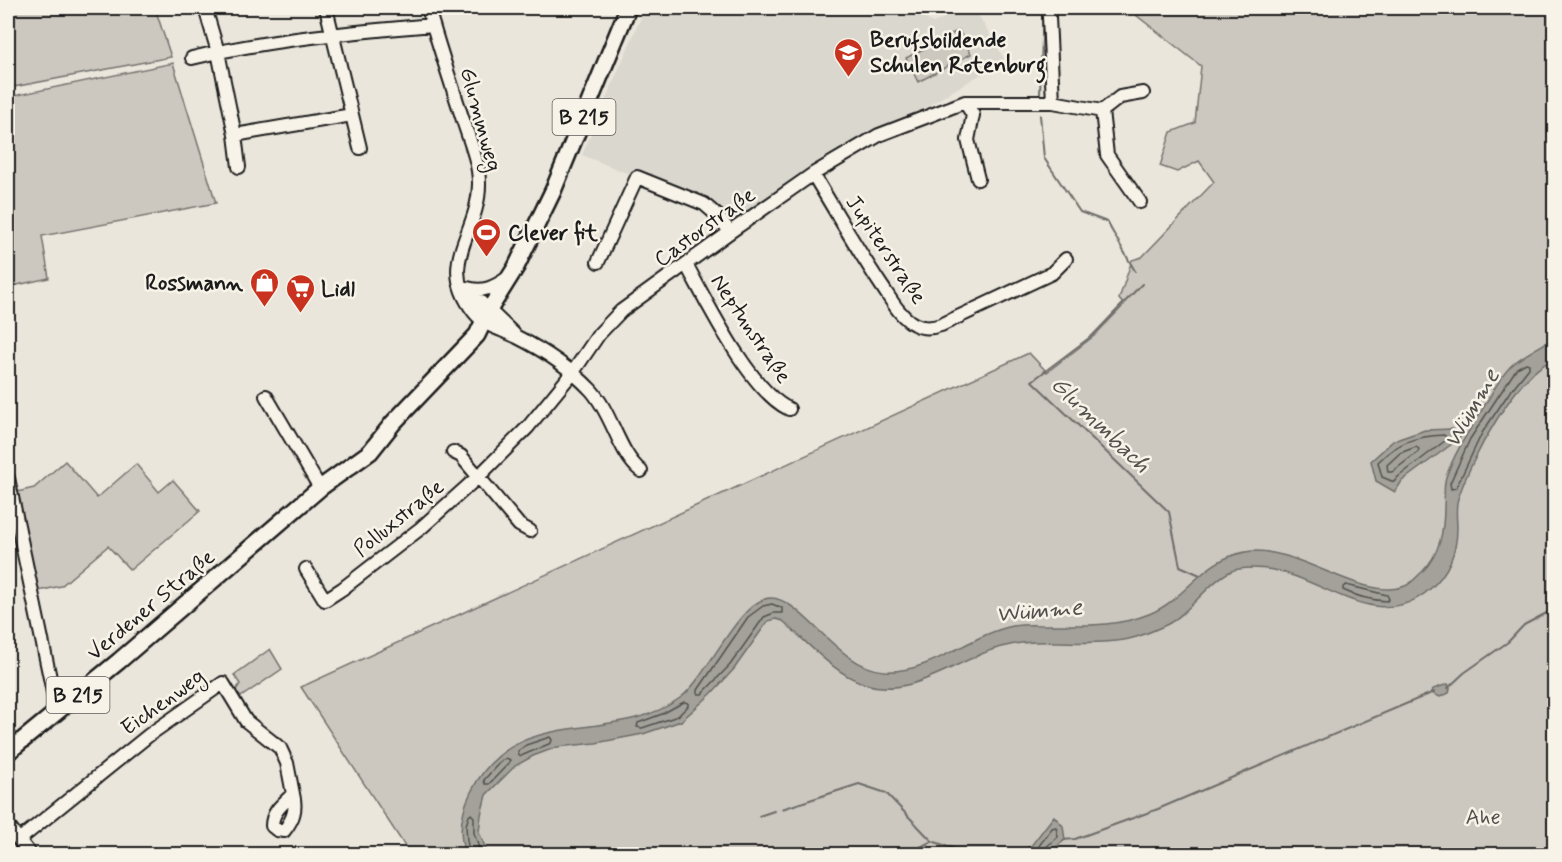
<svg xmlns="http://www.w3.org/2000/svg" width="1562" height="862" viewBox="0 0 1562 862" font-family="Mynerve,sans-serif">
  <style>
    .built { fill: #dad7ce }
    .green { fill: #ccc8c0; stroke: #74726e; stroke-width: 1.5 }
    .water { fill: #a3a19a; stroke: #6d6c68; stroke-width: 1.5 }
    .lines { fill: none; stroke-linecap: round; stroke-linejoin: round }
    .shore { stroke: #52514e; stroke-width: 1.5 }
    .stream { stroke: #6d6c68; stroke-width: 2 }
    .minor-casing { stroke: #1c1c1c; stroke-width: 16 }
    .major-casing { stroke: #1c1c1c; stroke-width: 20 }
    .minor { stroke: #f7f3e8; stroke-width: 12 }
    .major { stroke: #f7f3e8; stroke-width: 15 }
    .labels { text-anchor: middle; stroke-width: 5; stroke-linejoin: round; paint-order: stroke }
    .shield { fill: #f7f3e8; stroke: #5e5c59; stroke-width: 1.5 }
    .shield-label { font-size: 21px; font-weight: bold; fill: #1c1c1c }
    .poi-label { font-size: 22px; font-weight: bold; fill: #1c1c1c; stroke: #f7f3e8; text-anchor: start }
    .street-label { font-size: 22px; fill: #1c1c1c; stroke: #f7f3e8 }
    .park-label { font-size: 22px; fill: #51504d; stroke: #f7f3e8 }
    .water-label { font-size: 24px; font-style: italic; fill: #52514e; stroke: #f7f3e8 }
  </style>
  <rect width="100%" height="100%" fill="#eae6dc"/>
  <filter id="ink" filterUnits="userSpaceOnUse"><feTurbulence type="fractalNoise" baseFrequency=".0167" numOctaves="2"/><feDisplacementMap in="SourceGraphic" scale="12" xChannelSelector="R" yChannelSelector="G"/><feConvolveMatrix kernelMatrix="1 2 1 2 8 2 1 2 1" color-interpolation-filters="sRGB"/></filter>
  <g filter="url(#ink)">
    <path class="built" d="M645 8H907L933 23 966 8H974L1005 60 813 174 730 232 704 204 582 155Z"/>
    <path class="green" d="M8 8H155L171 57 8 88Z
      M1127 8H1554V854H410L301 687 1029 353 1047 372 1094 336 1124 305 1119 299 1132 260 1142 257 1214 182 1199 161 1177 172 1160 166 1171 132 1195 123 1201 66Z
      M959 30 971 54 918 82 906 58Z
      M173 63 216 203 42 236 49 278 8 287V97Z
      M65 461 97 498 136 464 159 492 173 480 200 511 130 570 108 546 61 586 38 591 17 492 34 488Z
      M270 649 282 669 238 699 234 693 240 684 234 675Z"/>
    <path class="water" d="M1554 338V360C1518 371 1469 462 1458 499 1455 507 1457 519 1457 528 1457 552 1448 573 1430 589 1381 633 1328 583 1278 571 1265 568 1252 567 1239 569 1216 571 1190 614 1166 625 1153 631 1138 638 1124 640 1083 647 1041 636 1001 647 957 659 913 699 865 684 833 673 808 643 783 621L776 619 768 621 734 669 711 694 681 721 643 734 596 743 557 747 533 756 515 766 486 795 481 815 479 832 488 854H465C458 833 461 812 471 792 516 701 613 747 680 698 707 679 739 598 771 598 802 598 838 668 884 671 931 674 968 635 1013 626 1025 624 1037 625 1049 625 1084 625 1117 627 1149 614 1188 598 1201 560 1245 552 1296 543 1362 603 1405 586 1412 583 1416 577 1422 572 1440 554 1444 531 1444 506 1445 496 1443 487 1446 477 1454 454 1467 434 1480 413 1490 398 1498 378 1512 365 1521 356 1543 345 1554 338Z
      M1452 429 1460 438 1402 481 1395 492 1376 481 1371 461 1393 441 1425 430Z
      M1448 684 1450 688 1449 693 1440 697 1431 693 1433 689Z
      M1054 816 1063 826 1065 840 1047 854H1014L1031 846Z"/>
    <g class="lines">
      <path class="shore" d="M1526 363 1529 364V368L1509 393 1482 433 1456 488 1451 489 1450 483 1470 439 1517 368Z
        M1444 435 1446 437V440L1398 477 1394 482 1382 477 1378 462C1398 442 1416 436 1444 435Z
        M1416 447 1419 449 1418 452 1392 472H1388L1387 465 1400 453Z
        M1346 585 1387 595 1389 599 1387 601C1371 600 1357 597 1343 590V587Z
        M772 604 782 608V613H774L764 617 730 665 702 694H698V690L748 617 763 606Z
        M684 702 688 703V706L678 716 642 728 637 727 638 723 662 714Z
        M550 737 552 740 551 743 521 756 518 754V751L526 745Z
        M506 758 510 760 509 763 489 784H485L484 780 499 763Z
        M470 854 467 841 466 825 469 816 471 814 474 817V833L481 854
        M1028 854 1036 850 1052 828 1056 827 1058 837 1045 848 1043 854"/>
      <path class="stream" d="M1040 95 1043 8
        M1040 115 1044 158 1080 212 1107 222 1135 271
        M1142 284 1093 335 1032 381 1169 512 1180 566 1200 575
        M1448 688 1464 673 1508 642 1524 625 1554 609
        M782 809 859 784 886 793 932 841
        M759 816 774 811
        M1063 840 1075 839 1158 809 1434 692
        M907 854 932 841 970 854"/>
      <defs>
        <path id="minor" d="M205 8 218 52 235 135 352 115 326 8
          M428 8C438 44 450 80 462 117 468 137 479 161 479 183 480 233 435 262 474 312 486 327 502 329 517 337 543 350 571 369 591 390 612 413 619 454 641 471
          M1049 17 1053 102
          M192 58C271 39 352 32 433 25
          M965 102 973 115 968 140 978 179
          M1102 111 1120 97 1143 93
          M352 115 360 148
          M235 135 239 167
          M813 174C836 212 857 249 881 285 890 298 900 317 914 324 923 329 932 328 941 325L1052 273 1066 259
          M598 262 637 177 704 204 718 216 730 232
          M686 264C707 302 750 391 789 409
          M466 288 514 334
          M467 288C483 293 495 287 509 277
          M266 396 320 488
          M453 452 461 456 519 525 530 531
          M8 478 54 697 59 708
          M306 569 325 600 342 589 421 528 479 476 528 427 573 372 599 334 621 311 730 232 813 174 879 135 965 102H1053L1102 111 1107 155 1140 202
          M8 826 30 854
          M20 839 149 735 223 683 246 721 280 748 287 763 293 794C283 804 272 811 272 826L277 830 284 831C293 819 297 810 293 794"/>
        <path id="major" d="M8 752 119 661 320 488 370 452 393 423 477 335 489 310 516 267 553 191 628 8"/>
      </defs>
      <use href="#minor" class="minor-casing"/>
      <use href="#major" class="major-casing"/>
      <use href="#minor" class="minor"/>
      <use href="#major" class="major"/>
    </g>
  </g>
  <defs>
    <symbol id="school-pin" viewBox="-11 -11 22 30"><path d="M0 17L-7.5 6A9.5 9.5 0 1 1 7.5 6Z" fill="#c8321e" stroke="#f7f3e8"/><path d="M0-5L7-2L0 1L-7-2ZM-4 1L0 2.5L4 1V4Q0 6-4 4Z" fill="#fff"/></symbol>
    <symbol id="stadium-pin" viewBox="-11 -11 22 30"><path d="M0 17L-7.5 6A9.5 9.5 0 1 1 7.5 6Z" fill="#c8321e" stroke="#f7f3e8"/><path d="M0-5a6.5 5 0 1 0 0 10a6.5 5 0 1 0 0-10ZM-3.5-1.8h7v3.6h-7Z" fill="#fff"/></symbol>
    <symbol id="shop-pin" viewBox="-11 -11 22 30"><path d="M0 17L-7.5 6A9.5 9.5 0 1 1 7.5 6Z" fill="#c8321e" stroke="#f7f3e8"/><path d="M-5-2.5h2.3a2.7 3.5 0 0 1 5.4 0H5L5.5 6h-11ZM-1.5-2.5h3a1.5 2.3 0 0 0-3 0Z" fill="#fff"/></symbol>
    <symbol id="supermarket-pin" viewBox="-11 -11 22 30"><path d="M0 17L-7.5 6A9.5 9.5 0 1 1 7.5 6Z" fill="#c8321e" stroke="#f7f3e8"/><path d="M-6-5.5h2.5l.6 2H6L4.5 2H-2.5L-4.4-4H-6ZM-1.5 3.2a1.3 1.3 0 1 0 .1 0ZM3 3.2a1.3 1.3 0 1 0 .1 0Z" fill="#fff"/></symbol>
  </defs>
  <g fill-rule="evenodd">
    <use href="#school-pin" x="832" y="36" width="33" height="45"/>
    <use href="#stadium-pin" x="470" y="216" width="33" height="45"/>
    <use href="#shop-pin" x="248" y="266" width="33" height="45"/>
    <use href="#supermarket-pin" x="284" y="272" width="33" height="45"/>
  </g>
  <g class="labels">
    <g class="shield">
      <rect x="552.5" y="99" width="63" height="36" rx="4.5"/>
      <rect x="46.5" y="677" width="63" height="36" rx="4.5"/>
    </g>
    <g class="shield-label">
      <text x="584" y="124">B 215</text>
      <text x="78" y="702">B 215</text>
    </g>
    <g class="poi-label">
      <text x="870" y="47">Berufsbildende<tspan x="870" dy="25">Schulen Rotenburg</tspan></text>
      <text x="508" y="240">Clever fit</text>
      <text x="243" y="290" text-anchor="end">Rossmann</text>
      <text x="321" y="296">Lidl</text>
    </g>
    <g class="street-label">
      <text transform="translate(482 119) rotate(75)" y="8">Glummweg</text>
      <text transform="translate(704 226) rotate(-36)" y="8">Castorstraße</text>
      <text transform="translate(887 249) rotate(56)" y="8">Jupiterstraße</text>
      <text transform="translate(752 328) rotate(56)" y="8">Neptunstraße</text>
      <text transform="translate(398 517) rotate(-39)" y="8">Polluxstraße</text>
      <text transform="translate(150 604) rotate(-40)" y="8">Verdener Straße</text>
      <text transform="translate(162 701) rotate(-36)" y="8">Eichenweg</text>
    </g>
    <g class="park-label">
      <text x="1483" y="824">Ahe</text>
    </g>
    <g class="water-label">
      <text transform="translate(1471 408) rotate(-60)" y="8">Wümme</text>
      <text transform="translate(1101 424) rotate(44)" y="8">Glummbach</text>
      <text transform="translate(1039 610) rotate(-5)" y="8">Wümme</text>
    </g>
  </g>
  <rect width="1562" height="862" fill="none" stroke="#f7f3e8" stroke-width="30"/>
  <rect x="15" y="15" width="1532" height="832" fill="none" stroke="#1c1c1c" stroke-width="2" filter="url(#ink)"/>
</svg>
